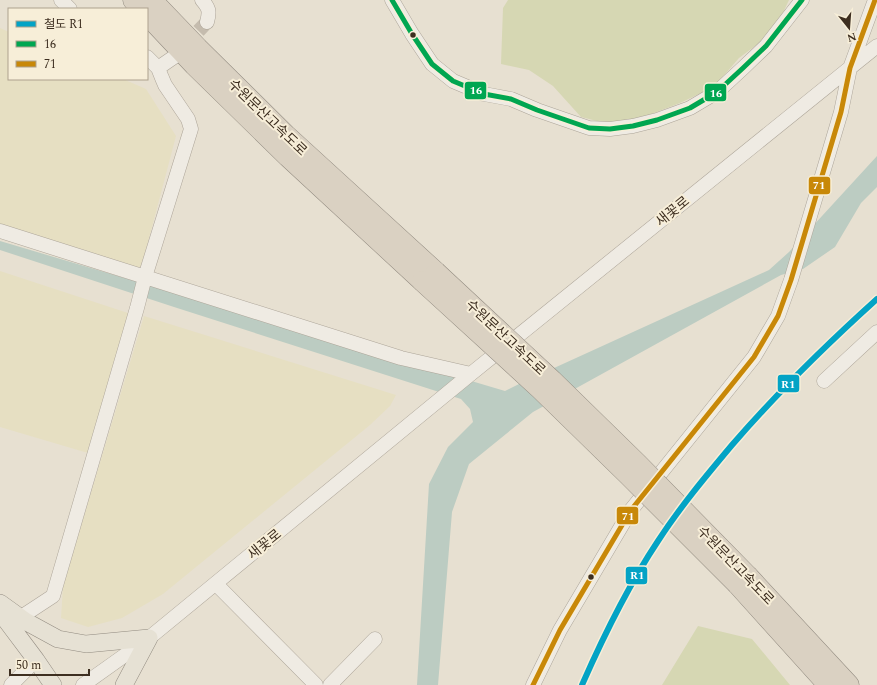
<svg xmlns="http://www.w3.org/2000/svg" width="877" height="685" viewBox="0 0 877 685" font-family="Spectral,'Noto Sans KR',serif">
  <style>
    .farmland { fill: #e6dfc2 }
    .green { fill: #d6d7b3 }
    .water { fill: #bcccc2 }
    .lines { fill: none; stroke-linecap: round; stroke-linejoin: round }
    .minor-tunnel { stroke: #c5bcae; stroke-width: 14; stroke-dasharray: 14 7; stroke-linecap: butt }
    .minor-casing { stroke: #ada599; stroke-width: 15 }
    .major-casing { stroke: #928b80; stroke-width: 18 }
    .highway-casing { stroke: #928b80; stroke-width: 21 }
    .minor { stroke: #efebe3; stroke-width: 14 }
    .major { stroke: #e6e1d4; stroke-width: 17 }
    .highway { stroke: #dad1c2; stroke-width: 20 }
    .highway-bridge-casing { stroke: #928b80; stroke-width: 21; stroke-linecap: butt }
    .highway-bridge { stroke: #dad1c2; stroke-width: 20 }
    .bus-1-casing { stroke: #f7eed8; stroke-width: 8 }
    .bus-2-casing { stroke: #f7eed8; stroke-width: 8 }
    .bus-1 { stroke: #00a651; stroke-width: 5 }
    .bus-2 { stroke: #c88808; stroke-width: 5 }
    .rail-1-casing { stroke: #f7eed8; stroke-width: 9 }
    .rail-1 { stroke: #03a3c5; stroke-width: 6 }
    .bus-dot { fill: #3d2e20; stroke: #f7eed8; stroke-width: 1.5 }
    .labels { text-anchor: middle; stroke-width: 4; stroke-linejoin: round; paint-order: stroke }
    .street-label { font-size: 14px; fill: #3d2e20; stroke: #f7eed8 }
    .line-badge { stroke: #f7eed8; stroke-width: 1.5 }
    .badge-label { font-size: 11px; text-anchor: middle; font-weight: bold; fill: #fff }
  </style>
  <rect width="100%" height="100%" fill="#e7e0d1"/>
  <path class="farmland" d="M0 28 9 32V79H123L146 89 176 136 142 265 137 269 0 224Z
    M0 271 131 314 88 453 0 427Z
    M144 316 396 395 390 406 370 425 163 594 122 618 88 627 61 618 63 586Z"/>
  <path class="green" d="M508 0H789L774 32 739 58 714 87 680 103 641 118 613 125 581 117 553 86 529 70 501 64 503 8Z
    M698 626 752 639 790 685H662Z"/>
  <path class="water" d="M877 156V187L861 203 835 247 803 269 781 275 533 412 469 464 452 512 438 685H417L429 484 448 447 473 422 470 409 461 399 174 307 0 250V241L505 391 519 384 769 270 789 252Z"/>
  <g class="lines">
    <path class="minor-tunnel" d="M184 46 207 22"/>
    <defs>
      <path id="minor" d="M61 0 70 9
        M202 0C209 8 210 11 207 22
        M392 0 412 34 432 64 453 81 484 94 511 99 537 110 589 128 610 129 633 126 657 120 690 108 717 92 743 68 766 46 802 0
        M158 68 174 57
        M0 231 401 358 471 374
        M824 381 877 332
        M216 584 316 685
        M21 617 53 596 137 308 145 277 191 129 188 119 165 85 162 78 158 68 147 57
        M11 685 36 660
        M83 685 149 638 467 377 877 46
        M330 685 375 639
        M533 685 560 630 631 510 754 357 778 316 791 280 841 112 850 68 875 0"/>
      <path id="major" d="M0 603 25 621 58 639 86 644 149 638
        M0 612 36 660 53 685
        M124 685 149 638"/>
      <path id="highway" d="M133 0 141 9
        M152 0 198 48 286 135 436 272
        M147 15 194 65 288 157 422 281
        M748 576 849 685
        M737 584 828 685"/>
    </defs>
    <use href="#minor" class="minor-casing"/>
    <use href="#major" class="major-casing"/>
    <use href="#highway" class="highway-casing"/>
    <use href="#minor" class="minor"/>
    <use href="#major" class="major"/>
    <use href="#highway" class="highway"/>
    <defs>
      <path id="highway-bridge" d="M436 272 552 380 638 464 748 576
        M422 281 540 389 628 475 737 584"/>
    </defs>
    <use href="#highway-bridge" class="highway-bridge-casing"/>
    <use href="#highway-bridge" class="highway-bridge"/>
    <defs>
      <path id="bus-1" d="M392 0 412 34 432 64 453 81 484 94 511 99 537 110 589 128 610 129 633 126 657 120 690 108 717 92 743 68 766 46 802 0"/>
      <path id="bus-2" d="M533 685 560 630 631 510 754 357 778 316 791 280 841 112 850 68 875 0"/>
    </defs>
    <use href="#bus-1" class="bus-1-casing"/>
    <use href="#bus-2" class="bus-2-casing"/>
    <use href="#bus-1" class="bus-1"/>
    <use href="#bus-2" class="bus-2"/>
    <defs>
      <path id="rail-1" d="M582 685C604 635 628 586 658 541 680 507 706 476 732 445 777 393 826 345 877 299"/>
    </defs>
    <use href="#rail-1" class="rail-1-casing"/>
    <use href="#rail-1" class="rail-1"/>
  </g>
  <g class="bus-dot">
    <circle cx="413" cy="35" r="3.5"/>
    <circle cx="591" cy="577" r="3.5"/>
  </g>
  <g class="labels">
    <g class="street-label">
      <text transform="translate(268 117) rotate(44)" y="5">수원문산고속도로</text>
      <text transform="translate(672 211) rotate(-39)" y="5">새꽃로</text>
      <text transform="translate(506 337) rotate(43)" y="5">수원문산고속도로</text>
      <text transform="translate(264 544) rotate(-39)" y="5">새꽃로</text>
      <text transform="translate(736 565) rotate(46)" y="5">수원문산고속도로</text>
    </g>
  </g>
  <g class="line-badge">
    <rect x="464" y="81" width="23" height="19" rx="4" fill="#00a651"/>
    <rect x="704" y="83" width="23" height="19" rx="4" fill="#00a651"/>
    <rect x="808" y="176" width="23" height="19" rx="4" fill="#c88808"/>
    <rect x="777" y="374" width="23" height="19" rx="4" fill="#03a3c5"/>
    <rect x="616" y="506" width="23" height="19" rx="4" fill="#c88808"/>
    <rect x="625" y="566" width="23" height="19" rx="4" fill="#03a3c5"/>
  </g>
  <g class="badge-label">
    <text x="476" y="94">16</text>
    <text x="716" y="97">16</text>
    <text x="819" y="189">71</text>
    <text x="788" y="388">R1</text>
    <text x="628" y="520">71</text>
    <text x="637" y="579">R1</text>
  </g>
  <rect x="8" y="8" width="140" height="72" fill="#f7eed8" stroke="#ada18e"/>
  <rect x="16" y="21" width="20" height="6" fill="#03a3c5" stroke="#ada18e"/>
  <text x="44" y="28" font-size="12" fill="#3d2e20">철도 R1</text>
  <rect x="16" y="41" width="20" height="6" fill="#00a651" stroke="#ada18e"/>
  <text x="44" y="48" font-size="12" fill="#3d2e20">16</text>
  <rect x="16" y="61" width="20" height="6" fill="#c88808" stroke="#ada18e"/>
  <text x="44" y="68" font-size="12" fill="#3d2e20">71</text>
  <g transform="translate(849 28) rotate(163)" stroke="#f7eed8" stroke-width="3" paint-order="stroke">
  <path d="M0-3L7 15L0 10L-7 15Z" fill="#3d2e20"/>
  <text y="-6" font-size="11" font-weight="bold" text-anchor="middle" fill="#3d2e20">N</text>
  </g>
  <path d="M10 669v6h79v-6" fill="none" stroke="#3d2e20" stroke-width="2"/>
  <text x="16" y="669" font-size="12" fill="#3d2e20" stroke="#f7eed8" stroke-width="3" paint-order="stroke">50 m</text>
</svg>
